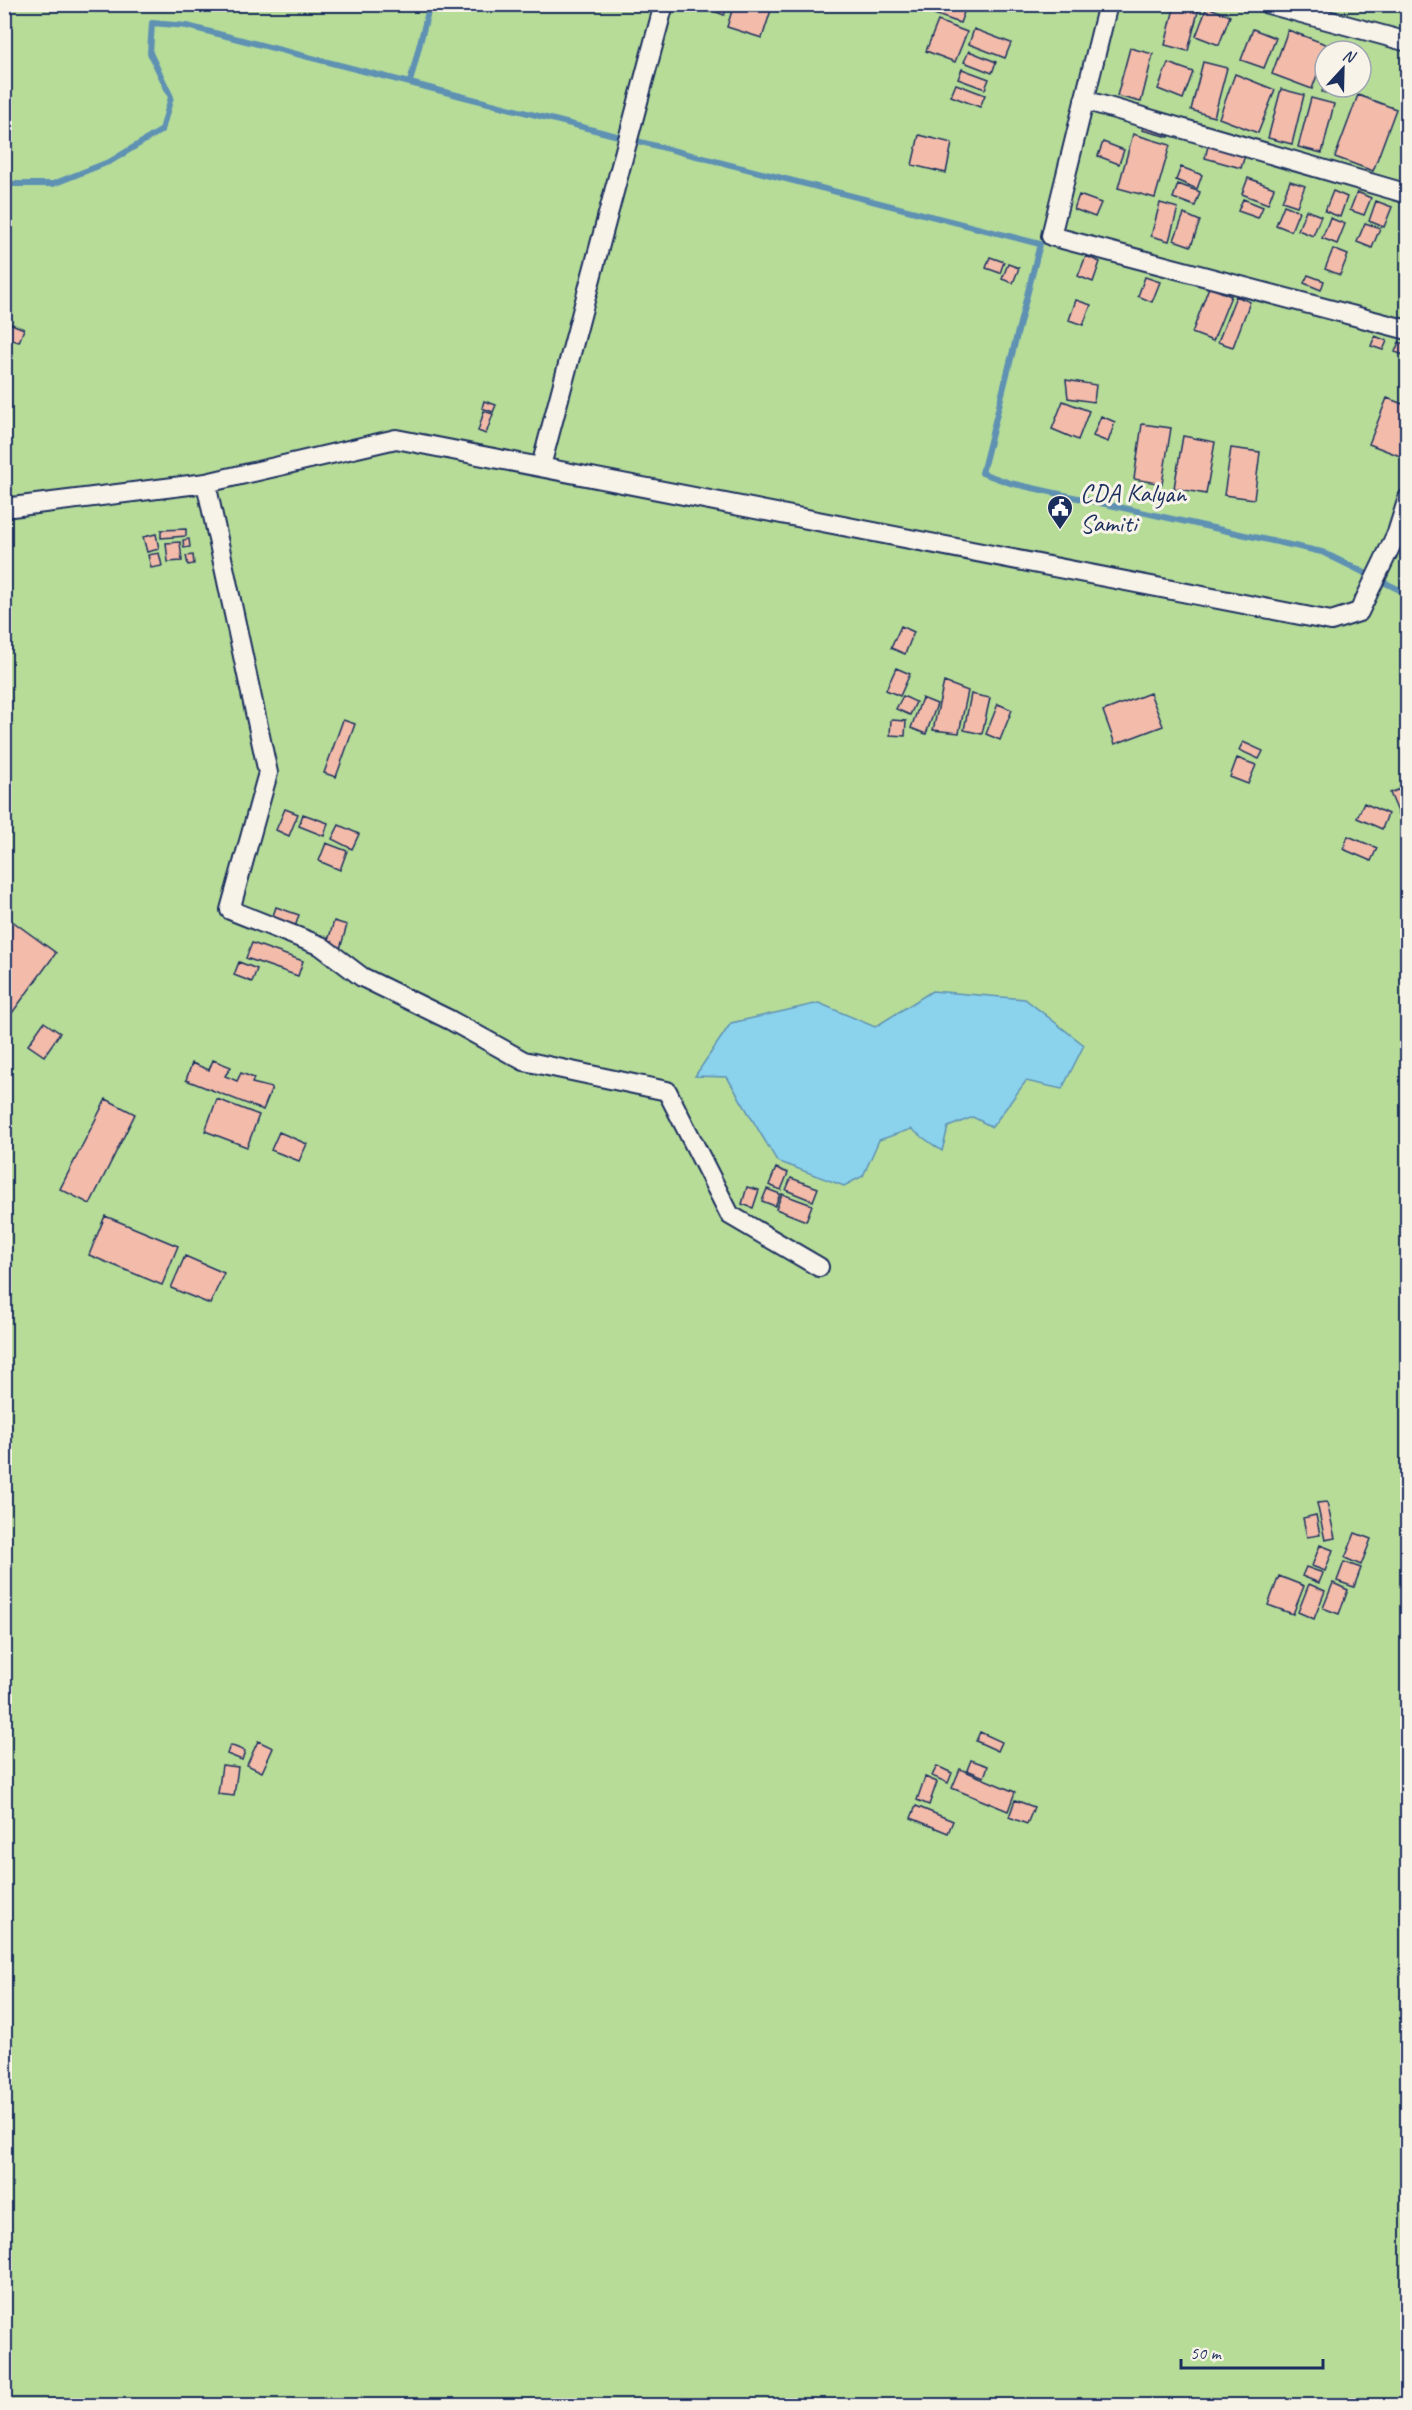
<svg xmlns="http://www.w3.org/2000/svg" width="1412" height="2410" viewBox="0 0 1412 2410" font-family="Caveat,sans-serif">
  <style>
    .green { fill: #b6dc98; stroke: #68867b; stroke-width: 1.5; fill-rule: evenodd }
    .water { fill: #8bd2ec; stroke: #5e91b3; stroke-width: 1.5 }
    .lines { fill: none; stroke-linecap: round; stroke-linejoin: round }
    .stream { stroke: #5e91b3; stroke-width: 6 }
    .building { fill: #f3bba9; stroke: #1b2f5e; stroke-width: 1.5 }
    .minor-casing { stroke: #1b2f5e; stroke-width: 22 }
    .minor { stroke: #f7f3e8; stroke-width: 18 }
    .labels { text-anchor: middle; stroke-width: 6; stroke-linejoin: round; paint-order: stroke }
    .poi-label { font-size: 26px; fill: #1b2f5e; stroke: #f7f3e8; text-anchor: start }
  </style>
  <rect width="100%" height="100%" fill="#f6e2d5"/>
  <filter id="ink" filterUnits="userSpaceOnUse"><feTurbulence type="fractalNoise" baseFrequency=".0167" numOctaves="2"/><feDisplacementMap in="SourceGraphic" scale="12" xChannelSelector="R" yChannelSelector="G"/><feConvolveMatrix kernelMatrix="1 2 1 2 8 2 1 2 1" color-interpolation-filters="sRGB"/></filter>
  <g filter="url(#ink)">
    <path class="green" d="M5 5H1407V2405H5ZM1325 51H1361V87H1325Z"/>
    <path class="water" d="M932 991 1025 999 1084 1045 1062 1089 1026 1081 992 1127 973 1117 948 1127 942 1151 911 1129 879 1140 863 1176 844 1186 777 1161 727 1077 695 1076 731 1023 819 1003 875 1027Z"/>
    <g class="lines">
      <path class="stream" d="M410 82 430 4
        M4 184H53L111 161 162 130 171 97 150 53 152 23 187 26 1040 244 982 473 1010 483 1322 552 1408 594"/>
    </g>
    <path class="building" d="M716 4 727 8 724 15 714 11Z
      M734 4H773L762 38 727 27Z
      M938 4 966 7 960 23 934 14Z
      M1175 4H1200L1188 51 1165 45Z
      M1402 4H1408V13L1400 10Z
      M1207 7 1230 16 1219 45 1196 36Z
      M938 21 967 32 955 62 926 51Z
      M974 29 1011 43 1005 58 969 44Z
      M1253 29 1276 38 1264 68 1241 60Z
      M1288 30 1328 45 1312 89 1272 74Z
      M1335 43 1358 49V51H1333Z
      M1130 48 1153 54 1141 102 1117 96Z
      M969 51 996 62 992 73 964 62Z
      M1203 62 1227 68 1214 117 1191 110Z
      M1168 63 1193 72 1183 99 1158 89Z
      M962 69 989 79 985 89 958 79Z
      M1235 74 1275 90 1258 133 1219 118Z
      M1325 82V87H1348L1346 98 1322 92Z
      M956 84 985 95 980 107 951 96Z
      M1281 89 1304 95 1292 144 1268 138Z
      M1408 91V110L1401 108Z
      M1358 95 1396 109 1373 171 1335 157Z
      M1311 98 1334 104 1322 153 1298 147Z
      M1145 125 1171 128 1169 137 1142 130Z
      M1133 134 1170 145 1155 198 1118 188Z
      M919 135 952 143 946 173 912 165Z
      M1103 142 1124 150 1119 164 1098 156Z
      M1209 142 1246 152 1241 168 1205 158Z
      M1181 167 1202 175 1197 189 1176 180Z
      M1248 178 1274 188 1268 204 1242 194Z
      M1290 181 1305 186 1297 206 1282 201Z
      M1178 184 1200 192 1195 206 1173 198Z
      M1333 191 1347 197 1340 217 1325 211Z
      M1357 192 1371 198 1364 215 1350 210Z
      M1079 195 1101 203 1095 217 1074 209Z
      M1243 199 1263 207 1258 218 1238 211Z
      M1376 201 1392 207 1384 227 1369 221Z
      M1160 203 1178 208 1169 241 1151 236Z
      M1284 205 1299 211 1291 231 1276 225Z
      M1306 210 1321 216 1313 236 1298 230Z
      M1184 214 1200 221 1191 246 1174 240Z
      M1330 218 1345 224 1337 244 1322 238Z
      M1365 223 1380 228 1372 248 1357 242Z
      M1333 249 1348 255 1340 275 1325 269Z
      M1086 256 1100 262 1093 282 1078 276Z
      M990 257 1004 262 1000 273 986 268Z
      M1008 264 1019 268 1013 283 1002 279Z
      M1308 275 1324 281 1321 290 1304 283Z
      M1145 277 1160 282 1152 302 1138 296Z
      M1209 287 1231 296 1213 341 1192 333Z
      M1236 296 1250 302 1233 347 1218 342Z
      M1076 300 1091 305 1083 325 1069 320Z
      M4 321 24 329 19 342 4 337Z
      M1375 336 1387 341 1383 350 1371 346Z
      M1399 342 1408 345 1407 356 1395 352Z
      M1066 380 1096 385 1094 402 1068 398Z
      M1387 398 1408 406V436L1400 456 1369 444Z
      M484 401 496 405 493 412 482 408Z
      M1063 401 1089 411 1078 440 1052 429Z
      M484 411 493 414 486 434 478 431Z
      M1101 416 1115 422 1108 442 1093 436Z
      M1142 424 1171 428 1162 484 1134 479Z
      M1183 436 1215 442 1206 494 1174 488Z
      M1231 448 1260 452 1254 499 1224 495Z
      M186 529V536L161 538V530Z
      M156 534 159 549 147 552 143 537Z
      M189 539 190 547 184 548 183 540Z
      M180 542 182 561 168 562 166 543Z
      M159 553 162 566 151 568 148 555Z
      M193 555 194 564 188 565 186 556Z
      M901 626 914 632 905 654 891 648Z
      M896 668 910 674 900 696 886 690Z
      M944 682 968 691 959 733 933 730Z
      M1150 693 1163 726 1115 744 1103 711Z
      M971 694 990 698 982 734 964 730Z
      M903 696 916 702 910 715 896 709Z
      M922 698 937 704 926 734 911 728Z
      M998 704 1012 710 1000 740 986 734Z
      M343 720 355 724 336 777 324 773Z
      M891 720 906 721 905 736 890 735Z
      M1243 742 1263 751 1259 759 1239 750Z
      M1237 758 1256 765 1248 784 1230 777Z
      M1400 789 1408 808V816L1401 819 1390 793Z
      M1364 803 1388 814 1382 829 1357 818Z
      M285 809 298 814 289 836 276 830Z
      M303 814 328 823 324 836 299 826Z
      M339 825 359 834 352 849 332 839Z
      M1348 836 1377 848 1371 861 1343 849Z
      M326 843 347 851 340 870 319 861Z
      M276 907 299 915 294 930 271 922Z
      M4 915 56 953 4 1024Z
      M334 921 347 925 340 949 327 944Z
      M252 943 303 961 298 976 246 958Z
      M239 962 257 969 252 982 234 975Z
      M44 1022 60 1033 44 1056 28 1045Z
      M213 1060 231 1067 225 1076 237 1081 241 1073 254 1078 252 1083 272 1088 263 1110 186 1080 192 1063 209 1070Z
      M106 1099 135 1114 90 1204 60 1189Z
      M217 1099 259 1115 247 1147 205 1131Z
      M279 1132 307 1144 299 1161 271 1150Z
      M776 1168 788 1173 781 1190 769 1185Z
      M791 1178 818 1188 813 1201 786 1190Z
      M747 1187 759 1190 753 1208 742 1204Z
      M767 1189 780 1194 775 1206 762 1201Z
      M782 1194 812 1205 806 1221 776 1209Z
      M105 1216 178 1246 162 1285 89 1255Z
      M185 1256 224 1273 210 1304 171 1288Z
      M1327 1502 1335 1538 1325 1540 1317 1503Z
      M1316 1515 1320 1535 1307 1537 1303 1518Z
      M1355 1533 1371 1539 1361 1565 1345 1558Z
      M1320 1545 1333 1550 1325 1571 1312 1566Z
      M1344 1562 1361 1568 1354 1587 1337 1581Z
      M1306 1567 1323 1573 1319 1583 1302 1576Z
      M1279 1576 1304 1586 1293 1614 1268 1605Z
      M1333 1583 1348 1590 1339 1614 1323 1608Z
      M1309 1584 1325 1591 1314 1619 1298 1612Z
      M980 1732 1002 1742 998 1751 976 1741Z
      M258 1741 273 1748 262 1772 247 1765Z
      M230 1745 245 1751 242 1760 227 1754Z
      M971 1760 988 1766 984 1777 967 1770Z
      M222 1765 238 1767 234 1796 218 1794Z
      M937 1766 952 1773 948 1783 932 1776Z
      M960 1769 1015 1792 1008 1811 952 1788Z
      M925 1777 937 1782 929 1805 917 1800Z
      M1015 1800 1034 1807 1027 1824 1009 1817Z
      M916 1806 953 1821 948 1833 911 1818Z"/>
    <g class="lines">
      <defs>
        <path id="minor" d="M1108 4 1051 236 1408 330
          M1268 4 1408 42
          M1084 100 1408 194
          M541 466 664 4
          M206 483 268 773 230 910 321 946 362 977 450 1020 524 1061 667 1091 730 1215 819 1267
          M4 508 206 483 396 439 1331 621 1359 612 1397 533 1408 498"/>
      </defs>
      <use href="#minor" class="minor-casing"/>
      <use href="#minor" class="minor"/>
    </g>
  </g>
  <defs>
    <symbol id="civic-pin" viewBox="-11 -11 22 30"><path d="M0 17L-7.5 6A9.5 9.5 0 1 1 7.5 6Z" fill="#1b2f5e" stroke="#f7f3e8"/><path d="M-.6-6.5H3V-4.5H.6V-3L4-1V1h2V6H-6V1h2V-1L-.6-3ZM-1.2 2.5V6h2.4V2.5Z" fill="#fff"/></symbol>
  </defs>
  <g fill-rule="evenodd">
    <use href="#civic-pin" x="1045" y="493" width="30" height="40"/>
  </g>
  <g class="labels">
    <g class="poi-label">
      <text x="1080" y="502">CDA Kalyan<tspan x="1080" dy="30">Samiti</tspan></text>
    </g>
  </g>
  <rect width="1412" height="2410" fill="none" stroke="#f7f3e8" stroke-width="24"/>
  <rect x="12" y="12" width="1388" height="2386" fill="none" stroke="#1b2f5e" stroke-width="2" filter="url(#ink)"/>
  <g transform="translate(1343 69) rotate(22)"><circle r="28" fill="#f7f3e8" stroke="#9fa5b1" stroke-width="1.5"/>
  <path d="M0-4.5L10 22L0 15L-10 22Z" fill="#1b2f5e"/>
  <text y="-9" font-size="16" font-weight="bold" text-anchor="middle" fill="#1b2f5e">N</text>
  </g>
  <path d="M1181 2359v9h142v-9" fill="none" stroke="#1b2f5e" stroke-width="3"/>
  <text x="1190" y="2359" font-size="18" fill="#1b2f5e" stroke="#f7f3e8" stroke-width="4.5" paint-order="stroke">50 m</text>
</svg>
